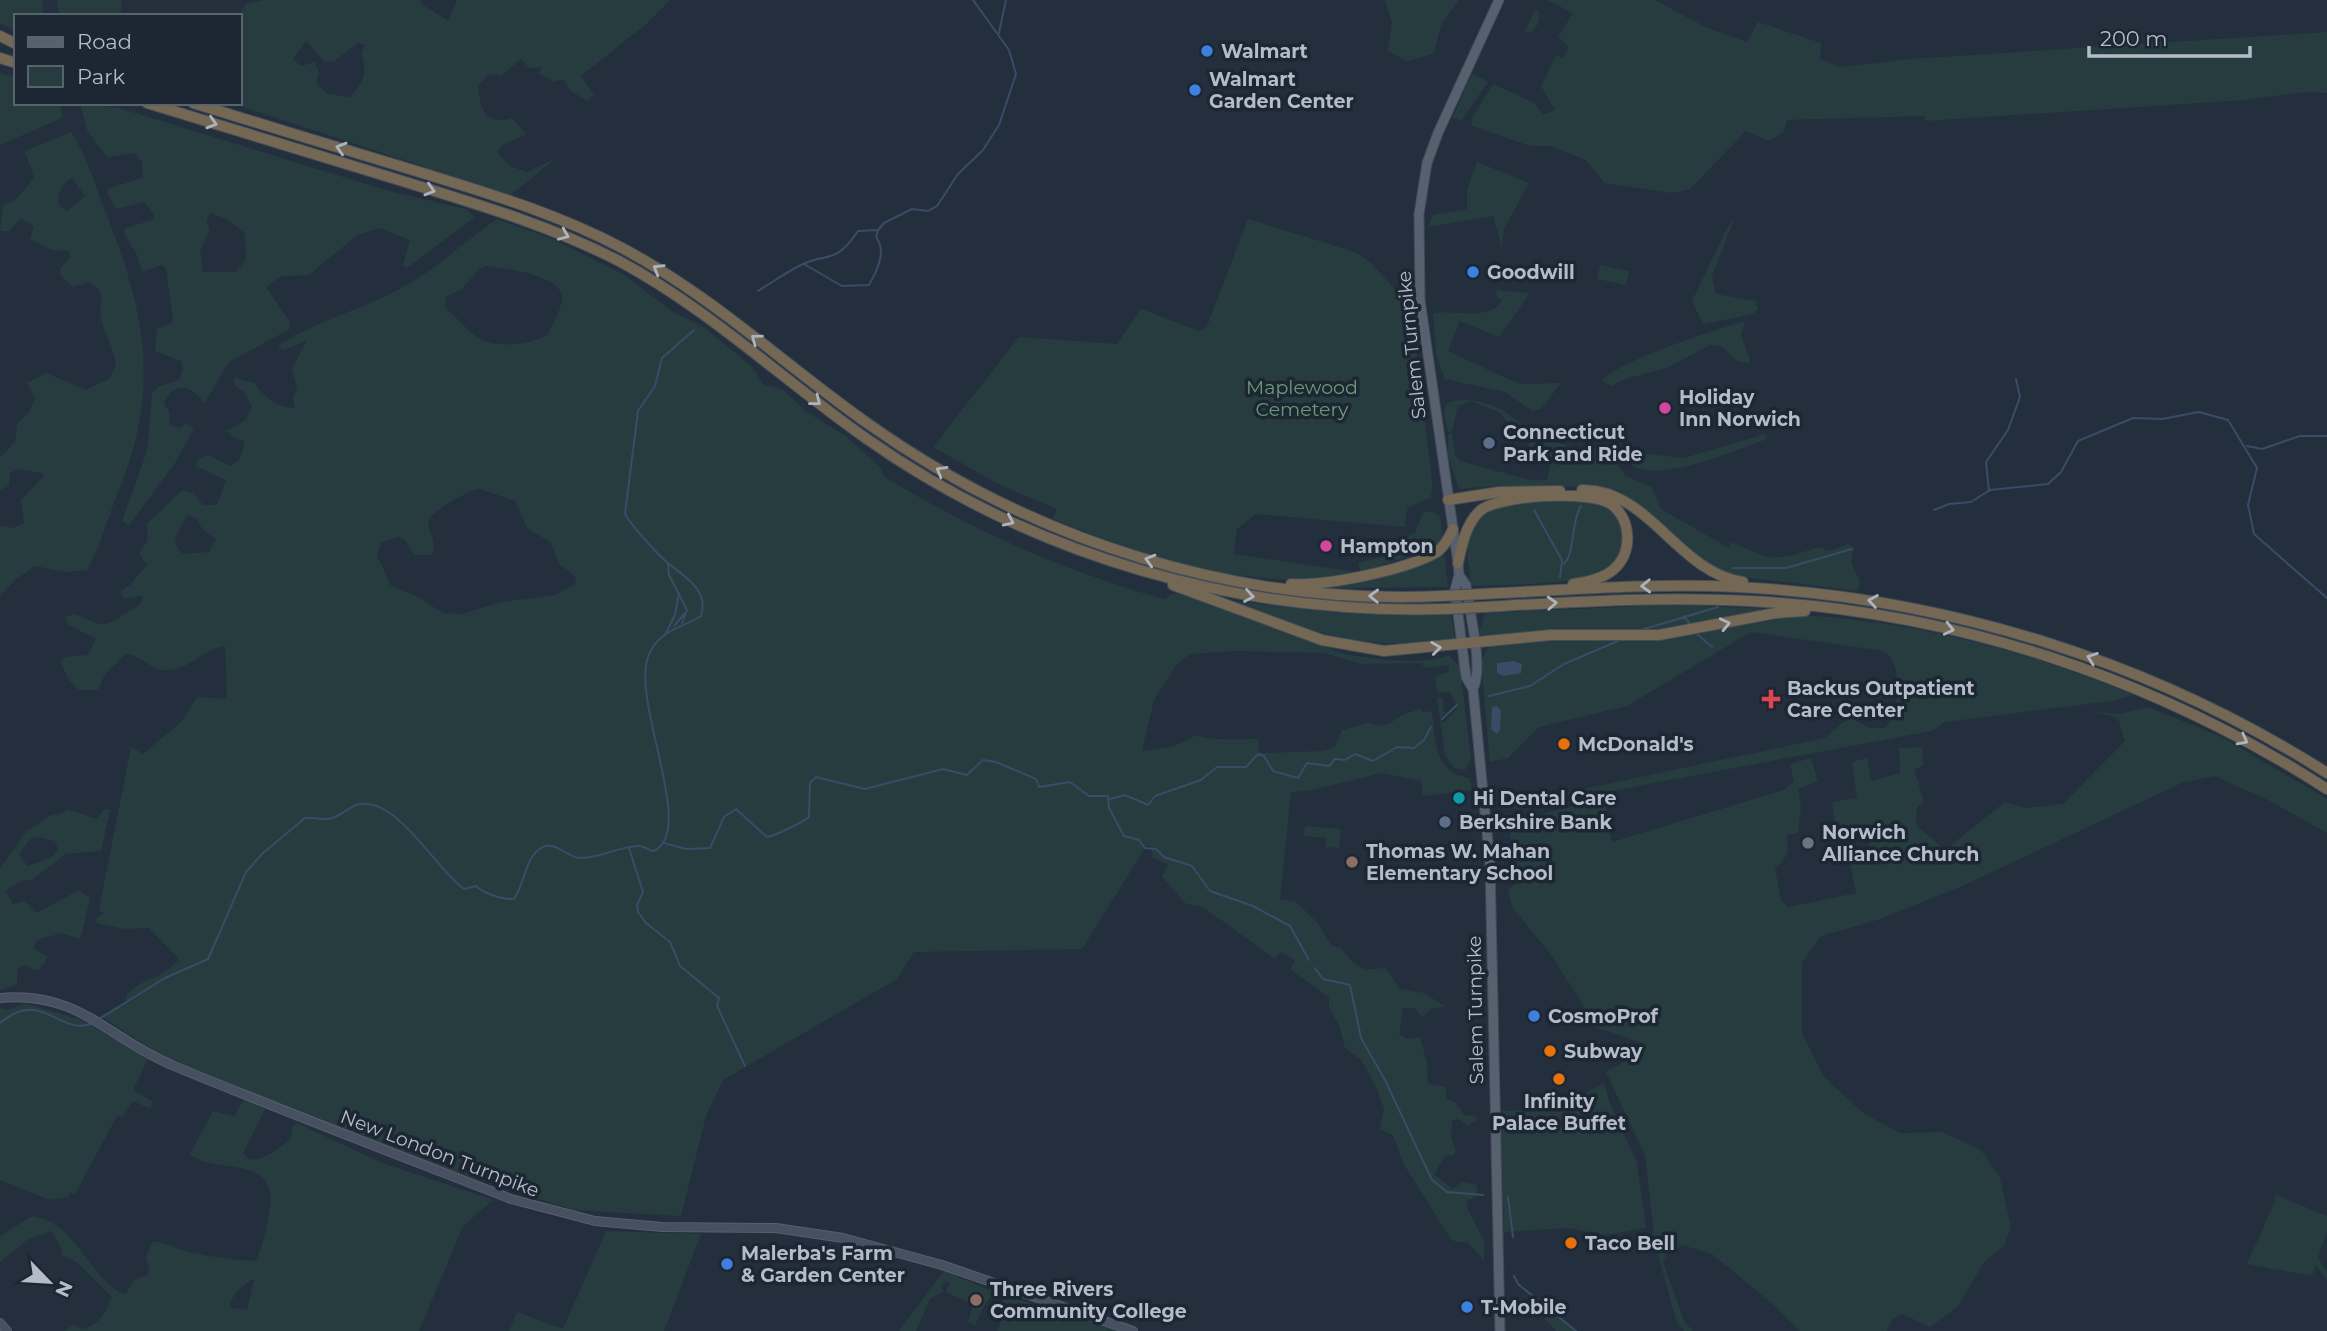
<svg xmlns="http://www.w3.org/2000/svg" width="2327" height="1331" viewBox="0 0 2327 1331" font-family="Montserrat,sans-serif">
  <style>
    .green { fill: #263c3f; fill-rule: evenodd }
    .water { fill: #394c67 }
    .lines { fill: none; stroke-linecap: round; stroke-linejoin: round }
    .stream { stroke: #394c67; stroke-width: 2 }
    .secondary-casing { stroke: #565f6c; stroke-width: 10 }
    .primary-casing { stroke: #414a57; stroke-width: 11 }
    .motorway-casing { stroke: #434c59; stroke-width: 12 }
    .secondary { stroke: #465061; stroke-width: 8 }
    .primary { stroke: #56606e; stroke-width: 9 }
    .motorway { stroke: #746855; stroke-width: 10 }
    .motorway-bridge-casing { stroke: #434c59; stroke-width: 12; stroke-linecap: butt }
    .motorway-bridge { stroke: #746855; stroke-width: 10 }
    .oneway { stroke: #aeb4bd }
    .shop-dot { fill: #3f7fe0; stroke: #1d2633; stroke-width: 2.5 }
    .hotel-dot { fill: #d1479c; stroke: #1d2633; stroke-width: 2.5 }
    .service-dot { fill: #5c6f8a; stroke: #1d2633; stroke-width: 2.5 }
    .health-dot { fill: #e0444e; stroke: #1d2633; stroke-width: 2.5 }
    .food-dot { fill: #e8710a; stroke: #1d2633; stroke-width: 2.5 }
    .culture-dot { fill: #0f9aa8; stroke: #1d2633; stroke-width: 2.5 }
    .worship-dot { fill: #6b7280; stroke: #1d2633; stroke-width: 2.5 }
    .education-dot { fill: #8d6e63; stroke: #1d2633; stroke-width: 2.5 }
    .labels { text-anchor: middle; stroke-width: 7; stroke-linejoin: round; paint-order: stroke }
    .poi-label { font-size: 19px; font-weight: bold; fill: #b4bcc9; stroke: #1d2633; text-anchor: start }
    .street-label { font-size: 19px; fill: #b4bcc9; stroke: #1d2633 }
    .park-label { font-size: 19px; fill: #6b9a76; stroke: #1d2633 }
  </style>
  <rect width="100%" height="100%" fill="#242f3e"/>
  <path class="green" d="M0 0H42L44 16H16V31L0 23Z
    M57 0H122L121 11 126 16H59Z
    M265 0H421L420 3 448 21 457 0H670L645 25 581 76 594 95 587 101 571 91 563 79 554 82 539 73 542 67 529 68 521 59 501 76 489 74 478 85C480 109 484 126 512 118L526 134 503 145 497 152 510 166 527 172 556 158 511 195 230 103H240L238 16 246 4ZM306 41 324 61 333 62 358 43 365 44 361 53C368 72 364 82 350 97L327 94 316 82 319 73 315 62 301 66 293 59Z
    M1385 0H1459L1442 23 1433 54 1407 61 1388 51 1392 23Z
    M1547 0H1655L1705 27 1747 42 1758 22 1821 43 1820 59 1840 67 1910 59 2327 32V93L2304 92 2245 100 1925 121V116L1787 120 1784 132 1769 141 1746 131 1690 189 1672 193 1605 183 1586 160 1551 146H1530L1472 126 1471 119 1493 84 1534 103 1543 115 1555 110 1541 86 1556 55 1563 58 1569 47 1558 37 1573 13Z
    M1535 11H1539C1541 20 1536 32 1527 33L1524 32Z
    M0 73 16 77V103H61L62 118 0 145Z
    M1472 73 1488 82 1461 121 1453 117Z
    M80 103 119 108 389 191 466 209 475 217 407 268 403 265 410 240 379 228 356 236 309 275 281 276 266 287 289 321 290 329 229 362 204 404C193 386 175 379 164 403L169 412 170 425 180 428 186 423 194 429 175 463 129 525 122 521 147 451 152 394 158 387 179 380 183 370 181 361 155 351 157 329 170 324 173 320 166 269 162 265 142 272 137 255 124 233 125 228 153 220 154 215 144 202 116 209 107 193 109 188 143 178 142 162 134 153 107 157 87 130ZM211 213 227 219 245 233 246 259 236 272H203L200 251 210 229 206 221Z
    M71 132C87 155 95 185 105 211 145 311 161 387 119 490 108 516 101 546 87 570L66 572 35 566 15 580 0 596V526L13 528 24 523 21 500 44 476 42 473 18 469 10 473 9 486 0 490V458L15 442 17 424 29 412 35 398 27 383 46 373 86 390 110 378 116 364C113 341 95 323 102 298L98 288 89 282 73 287 60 275V268L70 258 69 251 52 250 30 239 34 227 21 218 9 231H0L3 205 15 200 34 178 25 151ZM72 178 85 196 67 211 59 206C56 196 62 183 72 178Z
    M1477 162 1529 183 1504 229 1502 249 1493 216 1428 227 1433 215 1467 209V190Z
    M497 219 555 240 624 275 673 312 704 327 752 367 764 385 782 389 807 412 846 436 881 468 884 476C972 531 1065 571 1164 599L1172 594H1180L1345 654C1376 659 1420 666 1449 655L1460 667 1471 760 1465 770 1454 768 1445 755 1437 697 1443 699V711L1446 712 1441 717 1443 723 1458 708 1450 692 1437 693 1435 676 1449 672V665L1424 668 1422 663 1361 664 1325 653 1233 651 1190 654 1176 665 1154 700 1142 751 1174 746 1197 735C1207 741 1244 739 1258 739L1259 751 1262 753 1325 751 1335 746 1342 730 1368 723 1379 726 1390 723 1402 715 1420 709 1424 712 1432 711C1436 742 1433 772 1469 778L1473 790 1423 796 1421 781 1382 773 1308 791 1291 792 1280 900 1295 901 1317 922 1332 946 1341 948C1355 967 1363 973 1385 967L1400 989 1424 993 1446 1007 1432 1008 1422 1017 1414 1008H1403L1399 1034 1407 1039 1420 1037 1427 1063 1428 1084 1446 1087V1098L1456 1103 1464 1115 1473 1116 1477 1120 1467 1126 1459 1119 1452 1120 1451 1137 1456 1151 1453 1155 1445 1156 1434 1174 1453 1189 1461 1182 1477 1185V1197L1468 1200 1466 1206 1484 1241V1260L1467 1242H1456L1450 1238 1403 1163 1393 1135 1380 1130 1384 1109 1375 1084 1361 1060 1345 1048 1340 1027 1329 1008V997L1290 969 1295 961 1281 951 1275 959 1203 907 1186 904 1162 877 1168 864 1153 858 1151 848 1147 845 1082 949 914 952 897 979 723 1080 706 1116 681 1216 573 1210 428 1163 169 1060 102 1017 127 1002 126 996C138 979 164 979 179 959L149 928 123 929 97 923 96 918 104 914 99 909 131 747 143 754 182 721 197 697 227 699 225 646C204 649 190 668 170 670 149 672 139 651 125 655L105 674 98 690H79L69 680 60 661 66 657 88 655 96 639 69 625 65 617 75 614C102 626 103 629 128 612 136 606 142 606 143 596L124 599 120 592 131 584 147 565 139 553 148 540 147 524 182 490 194 493 203 505H217L226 480 196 466 199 458 208 455 230 466 240 459 245 441 233 437 227 431 246 420 252 406 244 392 234 385V378L255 383C261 395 281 410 295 408L293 398 297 388 292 369 307 340 284 350 277 347C310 324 353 312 390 294 430 275 461 244 497 219ZM486 266C503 268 564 275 562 299 561 311 552 325 547 335 531 345 494 349 477 337 465 328 455 316 445 307L446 297 463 288 479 269ZM480 489 515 501 527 528 551 543 559 564 576 577 575 584 556 595 501 602 462 614 443 613 416 596 391 586 377 555 381 543 398 537 405 540 414 555H432C438 539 425 528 429 519 437 509 468 490 480 489ZM187 515 196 518 203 530 216 539 209 552 183 554 177 547 175 538Z
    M1248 219 1355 252 1370 262 1411 306 1433 489 1430 498 1408 507 1404 527 1256 514 1237 529 1234 554 1358 572C1261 597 1143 555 1053 519L1057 509 1002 486 933 447 1019 337 1117 344 1141 309 1199 331 1207 326Z
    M1734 219 1712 276 1716 294 1755 301 1758 309 1753 314 1703 324 1692 301 1727 228Z
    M1600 265 1629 271 1626 285 1597 279Z
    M1496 290 1530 293 1499 337 1460 321 1448 351 1519 384 1561 383 1541 409 1532 411 1505 392 1445 379 1436 355 1433 313C1455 309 1491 322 1502 300L1497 297Z
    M1745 321 1741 335 1751 363 1738 362 1722 347 1710 345 1669 367 1622 380 1612 386 1602 381C1615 362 1720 328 1745 321Z
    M1463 400C1486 400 1505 409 1521 424L1523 435 1518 439 1520 435 1511 427 1514 424 1508 423 1499 412 1471 401 1458 406 1452 431 1448 432C1445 413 1436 401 1463 400Z
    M1452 433 1455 455 1460 461 1530 480H1547L1552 457 1527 448 1534 436 1573 447 1608 452 1626 476 1652 487 1661 509 1729 548 1732 542C1773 562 1777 561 1819 547L1829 551 1848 544 1854 548 1851 563 1860 581 1858 591 1726 575 1708 567 1620 491 1605 487 1493 486 1459 489 1448 457V434Z
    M1765 434 1767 439C1740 448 1642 492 1627 458L1631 452 1684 458Z
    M1591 500C1607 506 1622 514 1624 533 1625 548 1617 562 1606 571 1586 585 1499 585 1471 586 1470 571 1465 551 1469 537 1482 490 1554 502 1591 500Z
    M1432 511 1440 516 1443 540 1437 547 1360 572 1358 563 1407 550 1402 546 1406 537 1415 533 1423 513Z
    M1444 551 1448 587 1329 588 1330 586Z
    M1226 600 1340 613 1451 615 1455 639C1368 654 1306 630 1226 600Z
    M1666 605 1776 609 1656 632 1484 638 1479 632 1485 613Z
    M1803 615C1917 622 2028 651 2133 695L2112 701 1945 722 1932 731 1515 809 1512 804 1825 738 1849 717 1870 728H1885C1900 715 1904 661 1883 651L1751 632 1627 706 1539 727 1508 758 1490 762 1481 661 1489 646 1558 639 1673 637Z
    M2148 707 2222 737 2327 799V833L2270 801 2215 776 2184 782 1962 886 1880 919 1821 936 1802 963V1033L1824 1077 1863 1113 1900 1133 1942 1132 1981 1150 2000 1178 2011 1228 2004 1246 1984 1262 1958 1306 1930 1327 1902 1314 1893 1318 1887 1331H1800L1774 1305 1712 1254 1682 1245 1667 1254 1663 1262 1684 1321 1693 1331H1684L1676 1320 1655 1244 1645 1155 1606 1072 1641 1052 1642 1043 1598 1028 1551 955 1512 907 1508 889 1517 883 1508 822 1595 801 1605 805 1612 842 1784 790 1794 781 1790 764 1811 758 1818 781 1798 789 1801 807 1798 833 1787 835C1789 850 1788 859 1775 868L1781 900 1788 907 1856 893 1850 865 1852 853 1869 847 1867 834 1837 836 1832 802 1857 798 1852 762 1867 758 1871 781 1900 773 1899 748 1922 747 1923 766 1914 769 1924 801 1917 807 1916 825 1945 850 2005 802 2024 808 2063 804 2125 741 2118 718 2095 712 2119 714Z
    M68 809 96 819 105 809 110 810 101 851 66 854 32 880H22L6 891 13 904 24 901 37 913 79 890 90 898 82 934 79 939 62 933 37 940 33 948 48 957 40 969 33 970 26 965 17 969V985L0 990V868L26 832 51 815 61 814ZM38 837 55 841 58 850 52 857 28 866 19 855 30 839Z
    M1305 826 1341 829 1339 848 1325 847 1326 838 1304 836Z
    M26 1003 91 1023 148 1059 134 1088 136 1092 152 1101 151 1109 133 1101 123 1117 117 1116 75 1194 70 1192 68 1197 50 1200 0 1180V1008L8 1010Z
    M1604 1083 1610 1104 1637 1162 1646 1228 1605 1235 1569 1228 1504 1232 1500 1111 1558 1109Z
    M244 1100 265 1109 243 1153 248 1159C265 1161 278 1149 291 1138L293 1126 297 1123 382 1163 493 1200 463 1226 419 1331H64L73 1325 83 1329C97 1327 108 1310 112 1297L77 1262 62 1255 61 1247 51 1231 27 1240 0 1262V1236L32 1216C77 1222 86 1276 125 1295L135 1279 146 1276 150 1270 146 1258 152 1242C164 1241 174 1248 185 1251 195 1254 249 1263 256 1260 263 1246 266 1229 269 1213 281 1151 218 1177 190 1154L213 1111 234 1116ZM254 1279 247 1310 230 1308C230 1296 243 1284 254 1279Z
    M2274 1194 2327 1216V1231L2318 1258 2327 1271V1280L2316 1265 2312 1276 2247 1264 2275 1201Z
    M606 1231 701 1234 664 1331H509L517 1312 563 1329Z
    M944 1271 992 1291 993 1295 984 1306 975 1325 968 1322 973 1305 946 1292 950 1283 944 1281 941 1288 944 1291 930 1299 916 1331H899Z
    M1006 1295 1120 1331H997L1003 1317 999 1315 1001 1302Z
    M1515 1297 1544 1307 1576 1331H1557L1532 1307H1518Z"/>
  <path class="water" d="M1513 661 1522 664 1521 673 1504 676 1497 673V663Z
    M1497 706 1501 711 1500 730 1497 734 1491 729 1492 707Z"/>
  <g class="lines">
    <path class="stream" d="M999 33 1006 0
      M804 264 842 286 869 285C877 271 887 251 876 237L878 231
      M758 291C771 283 784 274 797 267 827 250 833 268 858 231L878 230 884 223 912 209 928 211 937 206 958 174 983 150 999 125 1016 74 1009 50 973 0
      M2247 446 2262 449 2300 436H2327
      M1989 491 1986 462 2008 430 2020 397 2016 379
      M1534 510 1562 560 1560 577
      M1934 510 1949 504 1971 502 1990 490 2048 484 2061 472 2078 441 2133 418 2162 419 2199 412 2228 420 2257 468 2248 505 2254 534 2327 598
      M668 564 669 575 687 610 682 623
      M1564 564C1576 550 1570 524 1581 506
      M1733 568H1786L1852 549
      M1684 616 1690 624
      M675 625 685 613
      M1641 630 1718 607
      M666 633 675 615 679 593
      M1698 635 1712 647
      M1489 696 1530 686 1564 664 1618 641
      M1442 719 1457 705
      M1110 799 1125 795 1148 805 1155 796 1201 780 1217 767H1246L1258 754 1264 756 1273 771 1298 778 1307 763 1329 766 1335 759 1345 760 1355 754 1373 761 1397 747 1414 748 1424 740 1431 727
      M664 843 686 849 710 848 724 817 736 809 767 837C772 837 805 821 809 817L810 783 816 777 865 789 943 769 967 775 983 760 996 762 1036 779 1039 787 1070 782 1089 796H1108L1109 808 1124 836 1139 840 1145 848 1156 849 1164 857 1192 866 1210 891 1253 906 1290 926 1309 960
      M629 848 643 892 637 905 638 912 646 923 670 942 680 966 719 998 717 1006 745 1066
      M1315 968 1323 979 1350 985 1361 1038 1385 1080 1432 1180 1447 1192 1483 1195
      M99 1019 165 978 208 959 246 872 263 853 305 818C314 817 324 821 332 818 343 815 350 805 361 804 399 800 435 868 464 889L476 886C483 893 503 900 514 899 525 884 525 855 543 847 554 841 568 857 579 858 599 859 619 846 639 846 644 846 648 850 654 851 698 829 627 696 650 652 662 629 682 628 701 616 709 590 686 578 669 564 658 555 631 525 625 514L638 411 655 386 662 358 694 330
      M0 1023C42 988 58 1035 91 1024
      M1508 1197 1513 1237
      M1514 1276 1518 1284 1576 1331"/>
    <defs>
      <path id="secondary" d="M0 998C80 991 107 1038 174 1066 285 1112 398 1155 511 1199L595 1221 662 1227 776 1228 843 1238 942 1265 1133 1331
        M0 1323 7 1331"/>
      <path id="primary" d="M1459 575 1466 585C1469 610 1484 668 1473 689L1490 864 1500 1331
        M1473 689 1466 677 1455 590 1459 575 1458 563 1420 300 1419 214 1427 163 1438 133 1499 0"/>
      <path id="motorway" d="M0 36 16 44
        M0 58 16 63
        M147 103C231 129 315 155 399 180 474 203 549 225 619 261 709 309 784 381 867 439 1035 557 1239 615 1444 609
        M193 103C267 126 342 149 416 171 487 193 556 213 622 248 711 295 785 365 867 423 1033 541 1238 606 1442 596
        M1582 490C1650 489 1677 572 1743 582
        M1448 500 1499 492 1560 491
        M1458 563C1462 544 1466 523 1481 510 1500 495 1592 490 1611 504 1632 520 1633 553 1613 570 1602 579 1587 582 1573 584
        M1291 584C1327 586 1406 570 1437 552 1445 546 1449 538 1453 529
        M1173 585 1322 640 1384 651 1551 635H1659L1776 613 1805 611
        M1483 594C1567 590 1652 583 1737 587 1945 597 2151 661 2327 773
        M1484 607C1572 602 1660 596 1749 601 1954 611 2154 678 2327 789"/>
    </defs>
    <use href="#secondary" class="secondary-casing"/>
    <use href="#primary" class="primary-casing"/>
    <use href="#motorway" class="motorway-casing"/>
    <use href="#secondary" class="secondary"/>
    <use href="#primary" class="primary"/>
    <use href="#motorway" class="motorway"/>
    <defs>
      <path id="motorway-bridge" d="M1442 596 1483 594
        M1444 609 1484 607"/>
    </defs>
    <use href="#motorway-bridge" class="motorway-bridge-casing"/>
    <use href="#motorway-bridge" class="motorway-bridge"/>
  </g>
  <defs><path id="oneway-chevron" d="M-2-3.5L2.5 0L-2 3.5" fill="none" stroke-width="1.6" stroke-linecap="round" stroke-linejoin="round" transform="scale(1.75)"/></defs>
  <g class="oneway">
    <use href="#oneway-chevron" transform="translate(212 123) rotate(17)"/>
    <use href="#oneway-chevron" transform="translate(341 148) rotate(-163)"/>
    <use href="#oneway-chevron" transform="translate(430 190) rotate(17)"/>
    <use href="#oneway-chevron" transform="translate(564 235) rotate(23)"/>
    <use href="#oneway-chevron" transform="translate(658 269) rotate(-149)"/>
    <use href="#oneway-chevron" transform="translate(756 339) rotate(-143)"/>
    <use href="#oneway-chevron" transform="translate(816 401) rotate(38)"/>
    <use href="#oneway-chevron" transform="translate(941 471) rotate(-150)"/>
    <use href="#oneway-chevron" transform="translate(1009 521) rotate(25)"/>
    <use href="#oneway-chevron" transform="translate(1150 560) rotate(-164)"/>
    <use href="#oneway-chevron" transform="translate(1646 586) rotate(178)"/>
    <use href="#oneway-chevron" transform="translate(1249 596) rotate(10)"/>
    <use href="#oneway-chevron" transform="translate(1374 596) rotate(-178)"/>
    <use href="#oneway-chevron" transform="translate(1873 601) rotate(-171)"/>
    <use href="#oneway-chevron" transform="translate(1552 603) rotate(-3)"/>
    <use href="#oneway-chevron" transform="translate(1725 624) rotate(-13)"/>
    <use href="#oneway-chevron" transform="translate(1949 629) rotate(13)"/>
    <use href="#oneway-chevron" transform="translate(1436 648) rotate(-7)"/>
    <use href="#oneway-chevron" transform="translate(2092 658) rotate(-160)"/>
    <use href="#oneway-chevron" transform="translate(2243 740) rotate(28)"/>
  </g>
  <g class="shop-dot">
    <circle cx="1207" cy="51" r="7"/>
    <circle cx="1195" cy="90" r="7"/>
    <circle cx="1473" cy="272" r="7"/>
    <circle cx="1534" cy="1016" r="7"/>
    <circle cx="727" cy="1264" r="7"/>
    <circle cx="1467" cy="1307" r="7"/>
  </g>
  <g class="hotel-dot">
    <circle cx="1665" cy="408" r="7"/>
    <circle cx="1326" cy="546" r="7"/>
  </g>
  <g class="service-dot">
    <circle cx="1489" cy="443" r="7"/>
    <circle cx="1445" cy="822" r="7"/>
  </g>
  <path class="health-dot" d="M1767.5 688.5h7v7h7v7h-7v7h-7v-7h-7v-7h7z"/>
  <g class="food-dot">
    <circle cx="1564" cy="744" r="7"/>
    <circle cx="1550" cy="1051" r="7"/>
    <circle cx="1559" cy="1079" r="7"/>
    <circle cx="1571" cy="1243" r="7"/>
  </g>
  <circle class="culture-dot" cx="1459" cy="798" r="7"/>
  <circle class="worship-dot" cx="1808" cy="843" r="7"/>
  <g class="education-dot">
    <circle cx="1352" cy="862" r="7"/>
    <circle cx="976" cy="1300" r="7"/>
  </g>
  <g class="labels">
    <g class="poi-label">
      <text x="1221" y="58">Walmart</text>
      <text x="1209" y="86">Walmart<tspan x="1209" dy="22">Garden Center</tspan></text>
      <text x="1487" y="279">Goodwill</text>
      <text x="1679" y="404">Holiday<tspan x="1679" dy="22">Inn Norwich</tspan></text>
      <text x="1503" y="439">Connecticut<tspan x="1503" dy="22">Park and Ride</tspan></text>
      <text x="1340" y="553">Hampton</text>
      <text x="1787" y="695">Backus Outpatient<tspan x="1787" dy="22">Care Center</tspan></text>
      <text x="1578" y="751">McDonald's</text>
      <text x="1473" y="805">Hi Dental Care</text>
      <text x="1459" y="829">Berkshire Bank</text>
      <text x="1822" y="839">Norwich<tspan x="1822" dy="22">Alliance Church</tspan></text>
      <text x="1366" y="858">Thomas W. Mahan<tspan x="1366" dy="22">Elementary School</tspan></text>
      <text x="1548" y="1023">CosmoProf</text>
      <text x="1564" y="1058">Subway</text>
      <text x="1559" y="1108" text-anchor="middle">Infinity<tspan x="1559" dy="22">Palace Buffet</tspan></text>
      <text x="1585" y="1250">Taco Bell</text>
      <text x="741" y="1260">Malerba's Farm<tspan x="741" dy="22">&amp; Garden Center</tspan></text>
      <text x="990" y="1296">Three Rivers<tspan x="990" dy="22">Community College</tspan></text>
      <text x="1481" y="1314">T-Mobile</text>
    </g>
    <g class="street-label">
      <text transform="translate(1411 345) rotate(-96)" y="7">Salem Turnpike</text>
      <text transform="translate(1475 1010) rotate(-91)" y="7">Salem Turnpike</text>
      <text transform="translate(440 1153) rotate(21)" y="7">New London Turnpike</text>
    </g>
    <g class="park-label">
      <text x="1302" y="394">Maplewood<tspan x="1302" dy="22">Cemetery</tspan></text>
    </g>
  </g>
  <rect x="14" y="14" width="228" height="91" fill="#1d2633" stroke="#59626f" stroke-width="2"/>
  <rect x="28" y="37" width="35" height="10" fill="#56606e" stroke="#59626f" stroke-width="2"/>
  <text x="77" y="49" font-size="21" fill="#b4bcc9">Road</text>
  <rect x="28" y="66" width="35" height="21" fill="#263c3f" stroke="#59626f" stroke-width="2"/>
  <text x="77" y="84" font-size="21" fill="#b4bcc9">Park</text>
  <g transform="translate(49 1282) rotate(115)" stroke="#1d2633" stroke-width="5" paint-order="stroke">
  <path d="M0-5L12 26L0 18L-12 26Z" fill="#b4bcc9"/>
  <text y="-10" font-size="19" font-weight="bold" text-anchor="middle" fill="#b4bcc9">N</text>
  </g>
  <path d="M2089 46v10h161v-10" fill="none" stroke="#b4bcc9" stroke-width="3.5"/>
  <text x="2100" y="46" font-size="21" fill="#b4bcc9" stroke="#1d2633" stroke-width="5" paint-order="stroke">200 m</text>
</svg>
